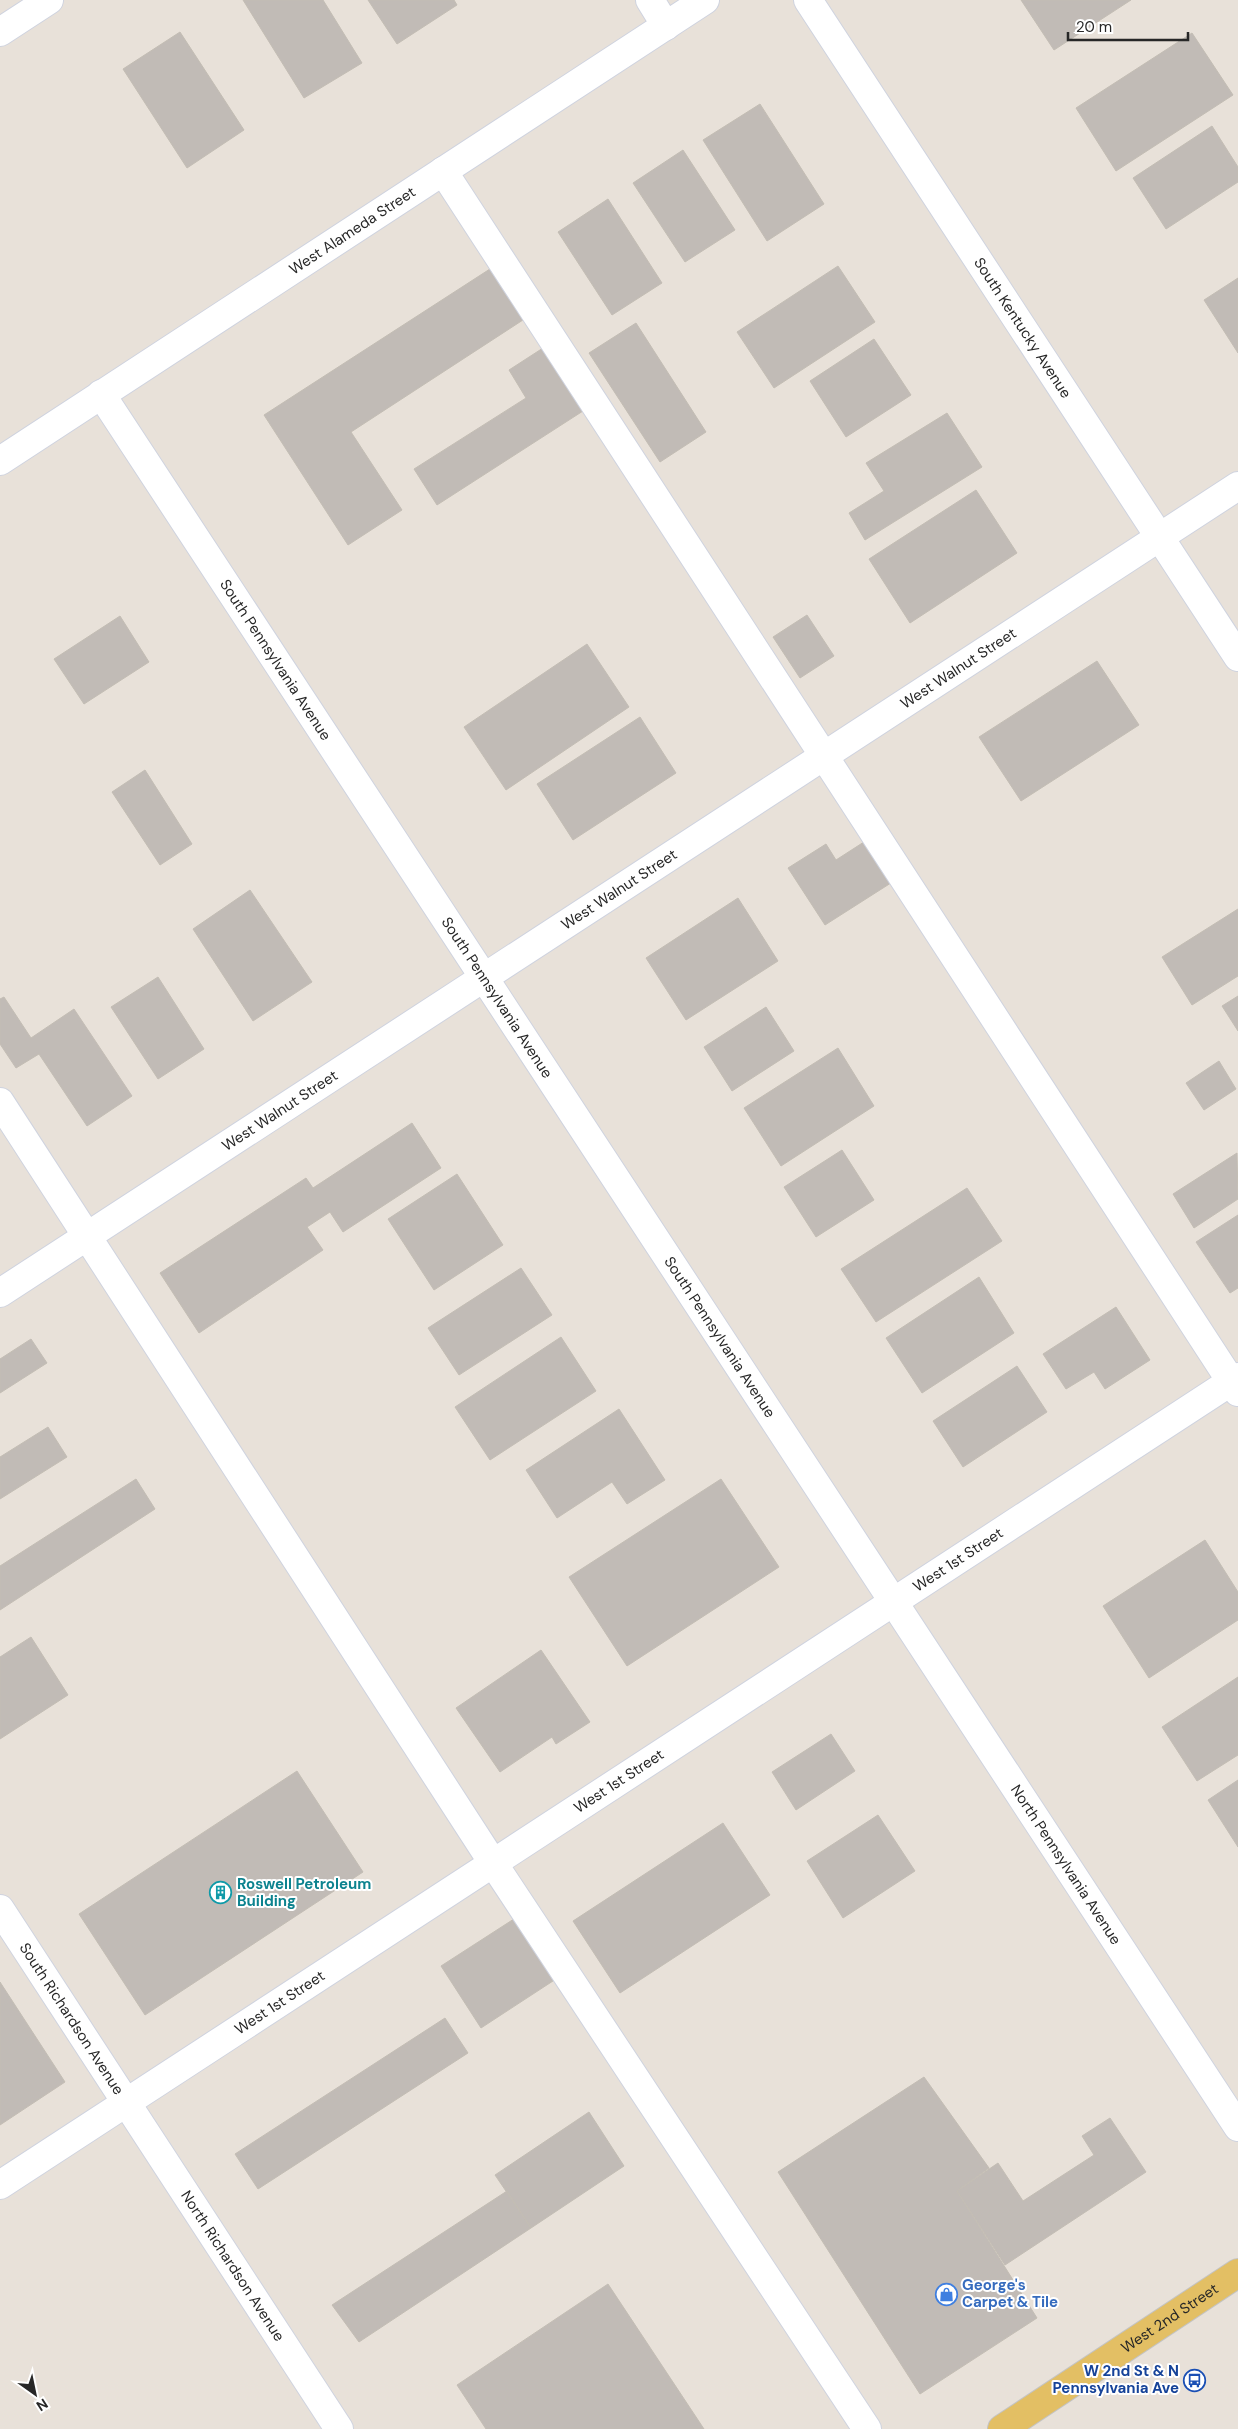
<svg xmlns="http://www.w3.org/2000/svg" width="1238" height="2429" viewBox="0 0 1238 2429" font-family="'DM Sans',sans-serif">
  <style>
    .building { fill: #c1bbb6; stroke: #c3bdb4 }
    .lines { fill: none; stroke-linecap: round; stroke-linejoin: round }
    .minor-casing { stroke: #cfd3df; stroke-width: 30 }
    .major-casing { stroke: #c3c3c3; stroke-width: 30 }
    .minor { stroke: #fff; stroke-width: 28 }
    .major { stroke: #e3bf64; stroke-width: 28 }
    .labels { text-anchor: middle; stroke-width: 4; stroke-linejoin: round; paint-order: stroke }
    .street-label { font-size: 15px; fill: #272727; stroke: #fff }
    .culture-label { font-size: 15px; font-weight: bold; fill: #0d838f; stroke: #fff; text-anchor: start }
    .shop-label { font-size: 15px; font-weight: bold; fill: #366cbe; stroke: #fff; text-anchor: start }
    .transit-label { font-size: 15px; font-weight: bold; fill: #164399; stroke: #fff; text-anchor: end }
  </style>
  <rect width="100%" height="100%" fill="#e8e1d9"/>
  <path class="building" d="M243 0H323L362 63 304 98Z
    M368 0H454L457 5 397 44Z
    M1021 0H1131L1054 50Z
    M180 32 244 130 187 168 123 69Z
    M1192 33 1233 95 1116 171 1076 108Z
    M760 104 824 204 767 241 703 140Z
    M1212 126 1238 167V182L1166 229 1133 178Z
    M683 150 735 230 685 262 633 183Z
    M608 199 662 283 612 315 558 232Z
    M838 266 875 322 774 388 737 332Z
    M493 267 526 318 351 432 402 510 348 545 264 415Z
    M1238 278V353L1204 300Z
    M636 323 706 432 660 462 589 353Z
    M874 339 911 395 846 437 810 381Z
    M543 348 583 411 437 505 414 469 526 398 509 370Z
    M947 413 982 467 865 540 849 513 884 491 866 463Z
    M976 490 1017 553 910 623 869 559Z
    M807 615 834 656 800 678 773 637Z
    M120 616 149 662 84 704 54 659Z
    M587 644 629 707 506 790 464 727Z
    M1097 661 1139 725 1021 801 979 737Z
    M640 717 676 773 573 840 537 784Z
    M145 770 192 844 160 865 112 792Z
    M867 840 894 881 825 925 788 868 826 844 836 860Z
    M250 890 312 982 253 1021 193 929Z
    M738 898 778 961 686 1020 646 958Z
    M1238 909V976L1192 1005 1162 957Z
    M158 977 204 1049 158 1079 111 1007Z
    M1238 996V1031L1222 1006Z
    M4 997 31 1038 74 1009 132 1096 87 1126 39 1054 16 1068 0 1044V999Z
    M766 1007 794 1051 732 1091 704 1047Z
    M838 1048 874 1106 781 1166 744 1108Z
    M1219 1061 1236 1089 1204 1110 1186 1083Z
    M412 1123 441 1168 343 1232 330 1212 307 1227 323 1250 199 1333 160 1273 306 1178 313 1188Z
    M842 1150 874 1200 816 1237 784 1187Z
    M1237 1153 1238 1199 1194 1228 1173 1194Z
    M457 1174 503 1245 434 1290 388 1219Z
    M967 1188 1002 1241 876 1322 841 1269Z
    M1238 1215V1288L1230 1293 1196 1242Z
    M521 1268 552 1315 459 1375 428 1328Z
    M979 1277 1014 1333 922 1393 886 1338Z
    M1116 1307 1150 1360 1105 1389 1094 1372 1066 1389 1043 1354Z
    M561 1337 596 1391 490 1460 455 1407Z
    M31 1339 47 1363 0 1393V1359Z
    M1017 1366 1047 1412 963 1467 933 1421Z
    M619 1409 665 1480 627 1504 612 1482 557 1518 526 1470Z
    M48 1427 67 1457 0 1499V1457Z
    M136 1479 155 1509 0 1610V1566Z
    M721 1479 779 1567 627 1666 569 1577Z
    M1205 1540 1238 1592V1620L1149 1678 1103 1606Z
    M31 1637 68 1695 0 1739V1657Z
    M541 1650 590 1722 556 1744 552 1737 500 1772 456 1708Z
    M1238 1677V1755L1197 1781 1162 1727Z
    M831 1734 855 1771 796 1810 772 1772Z
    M297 1771 363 1872 145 2015 79 1914Z
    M1238 1780V1847L1208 1800Z
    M878 1815 915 1871 843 1918 807 1861Z
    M723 1823 770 1895 620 1993 573 1921Z
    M517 1917 556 1979 481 2028 441 1966Z
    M0 1982 65 2082 0 2125Z
    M445 2018 468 2053 258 2189 235 2154Z
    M924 2077 989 2168 957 2191 1037 2318 920 2394 778 2172Z
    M589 2112 624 2166 531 2228 495 2175Z
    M1110 2118 1146 2172 1005 2265 957 2191 998 2163 1023 2201 1094 2155 1082 2136Z
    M507 2191 531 2228 359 2342 332 2305Z
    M608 2284 704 2429H486L457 2385Z"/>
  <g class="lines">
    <defs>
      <g id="minor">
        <path d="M650 0 666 26"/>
        <path id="s1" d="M808 0 1238 657"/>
        <path d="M0 32 49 0"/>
        <path d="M443 171 1238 1392"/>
        <path id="s2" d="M101 394 1238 2127"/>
        <path id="s3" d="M0 461 705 0"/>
        <path d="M0 1102 493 1863 867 2429"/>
        <path id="s4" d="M0 1293 1238 486"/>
        <path id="s5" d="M0 1909 339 2429"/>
        <path id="s6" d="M0 2185 1238 1377"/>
      </g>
      <g id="major">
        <path id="s7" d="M1002 2429 1238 2273"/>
      </g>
    </defs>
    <use href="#minor" class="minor-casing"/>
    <use href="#major" class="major-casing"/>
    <use href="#minor" class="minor"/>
    <use href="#major" class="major"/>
  </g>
  <defs>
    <symbol id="building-ring" viewBox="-11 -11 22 22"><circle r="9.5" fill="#fff" stroke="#0f9aa8" stroke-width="1.5"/><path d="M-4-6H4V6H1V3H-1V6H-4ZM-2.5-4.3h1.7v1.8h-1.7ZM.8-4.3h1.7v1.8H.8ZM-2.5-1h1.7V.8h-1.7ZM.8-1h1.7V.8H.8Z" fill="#0f9aa8"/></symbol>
    <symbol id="shop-ring" viewBox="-11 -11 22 22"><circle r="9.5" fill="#fff" stroke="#3f7fe0" stroke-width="1.5"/><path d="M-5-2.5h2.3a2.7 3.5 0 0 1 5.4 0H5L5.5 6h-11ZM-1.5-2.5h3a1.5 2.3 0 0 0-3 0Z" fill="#3f7fe0"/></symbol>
    <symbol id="bus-ring" viewBox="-11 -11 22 22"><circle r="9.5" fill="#fff" stroke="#1a4fb4" stroke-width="1.5"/><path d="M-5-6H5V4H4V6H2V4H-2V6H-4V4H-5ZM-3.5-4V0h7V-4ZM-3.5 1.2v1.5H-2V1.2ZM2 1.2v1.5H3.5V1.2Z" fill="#1a4fb4"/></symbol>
  </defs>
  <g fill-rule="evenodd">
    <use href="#building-ring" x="208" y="1880" width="25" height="25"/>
    <use href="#shop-ring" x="934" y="2282" width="25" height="25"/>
    <use href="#bus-ring" x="1182" y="2368" width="25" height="25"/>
  </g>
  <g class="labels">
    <g class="street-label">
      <text dy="5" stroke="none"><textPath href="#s3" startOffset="421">West Alameda Street</textPath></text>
      <text dy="5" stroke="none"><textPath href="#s1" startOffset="392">South Kentucky Avenue</textPath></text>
      <text dy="5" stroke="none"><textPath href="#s2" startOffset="318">South Pennsylvania Avenue</textPath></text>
      <text dy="5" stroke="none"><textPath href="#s4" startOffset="1144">West Walnut Street</textPath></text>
      <text dy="5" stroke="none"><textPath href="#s4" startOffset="739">West Walnut Street</textPath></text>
      <text dy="5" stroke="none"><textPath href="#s2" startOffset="722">South Pennsylvania Avenue</textPath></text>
      <text dy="5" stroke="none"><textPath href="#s4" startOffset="334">West Walnut Street</textPath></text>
      <text dy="5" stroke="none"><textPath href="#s2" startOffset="1128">South Pennsylvania Avenue</textPath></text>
      <text dy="5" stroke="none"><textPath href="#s6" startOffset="1144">West 1st Street</textPath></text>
      <text dy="5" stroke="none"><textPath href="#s6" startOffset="739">West 1st Street</textPath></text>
      <text dy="5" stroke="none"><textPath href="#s2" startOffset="1759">North Pennsylvania Avenue</textPath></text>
      <text dy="5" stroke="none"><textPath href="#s6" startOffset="334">West 1st Street</textPath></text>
      <text dy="5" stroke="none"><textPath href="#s5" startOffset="131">South Richardson Avenue</textPath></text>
      <text dy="5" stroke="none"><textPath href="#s5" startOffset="426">North Richardson Avenue</textPath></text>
      <text dy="5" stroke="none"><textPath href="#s7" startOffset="201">West 2nd Street</textPath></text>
    </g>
    <g class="culture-label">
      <text x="237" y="1889">Roswell Petroleum<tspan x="237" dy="17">Building</tspan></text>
    </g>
    <g class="shop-label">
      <text x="962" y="2290">George's<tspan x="962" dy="17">Carpet &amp; Tile</tspan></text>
    </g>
    <g class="transit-label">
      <text x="1179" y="2376">W 2nd St &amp; N<tspan x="1179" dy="17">Pennsylvania Ave</tspan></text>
    </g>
  </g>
  <g transform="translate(35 2394) rotate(147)" stroke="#ffffff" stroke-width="4" paint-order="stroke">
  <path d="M0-4L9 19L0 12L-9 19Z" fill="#272727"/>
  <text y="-8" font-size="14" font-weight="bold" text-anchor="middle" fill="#272727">N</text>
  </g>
  <path d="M1068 32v8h120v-8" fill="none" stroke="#272727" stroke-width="2.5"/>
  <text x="1076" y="32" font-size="15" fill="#272727" stroke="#ffffff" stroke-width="4" paint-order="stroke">20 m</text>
</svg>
